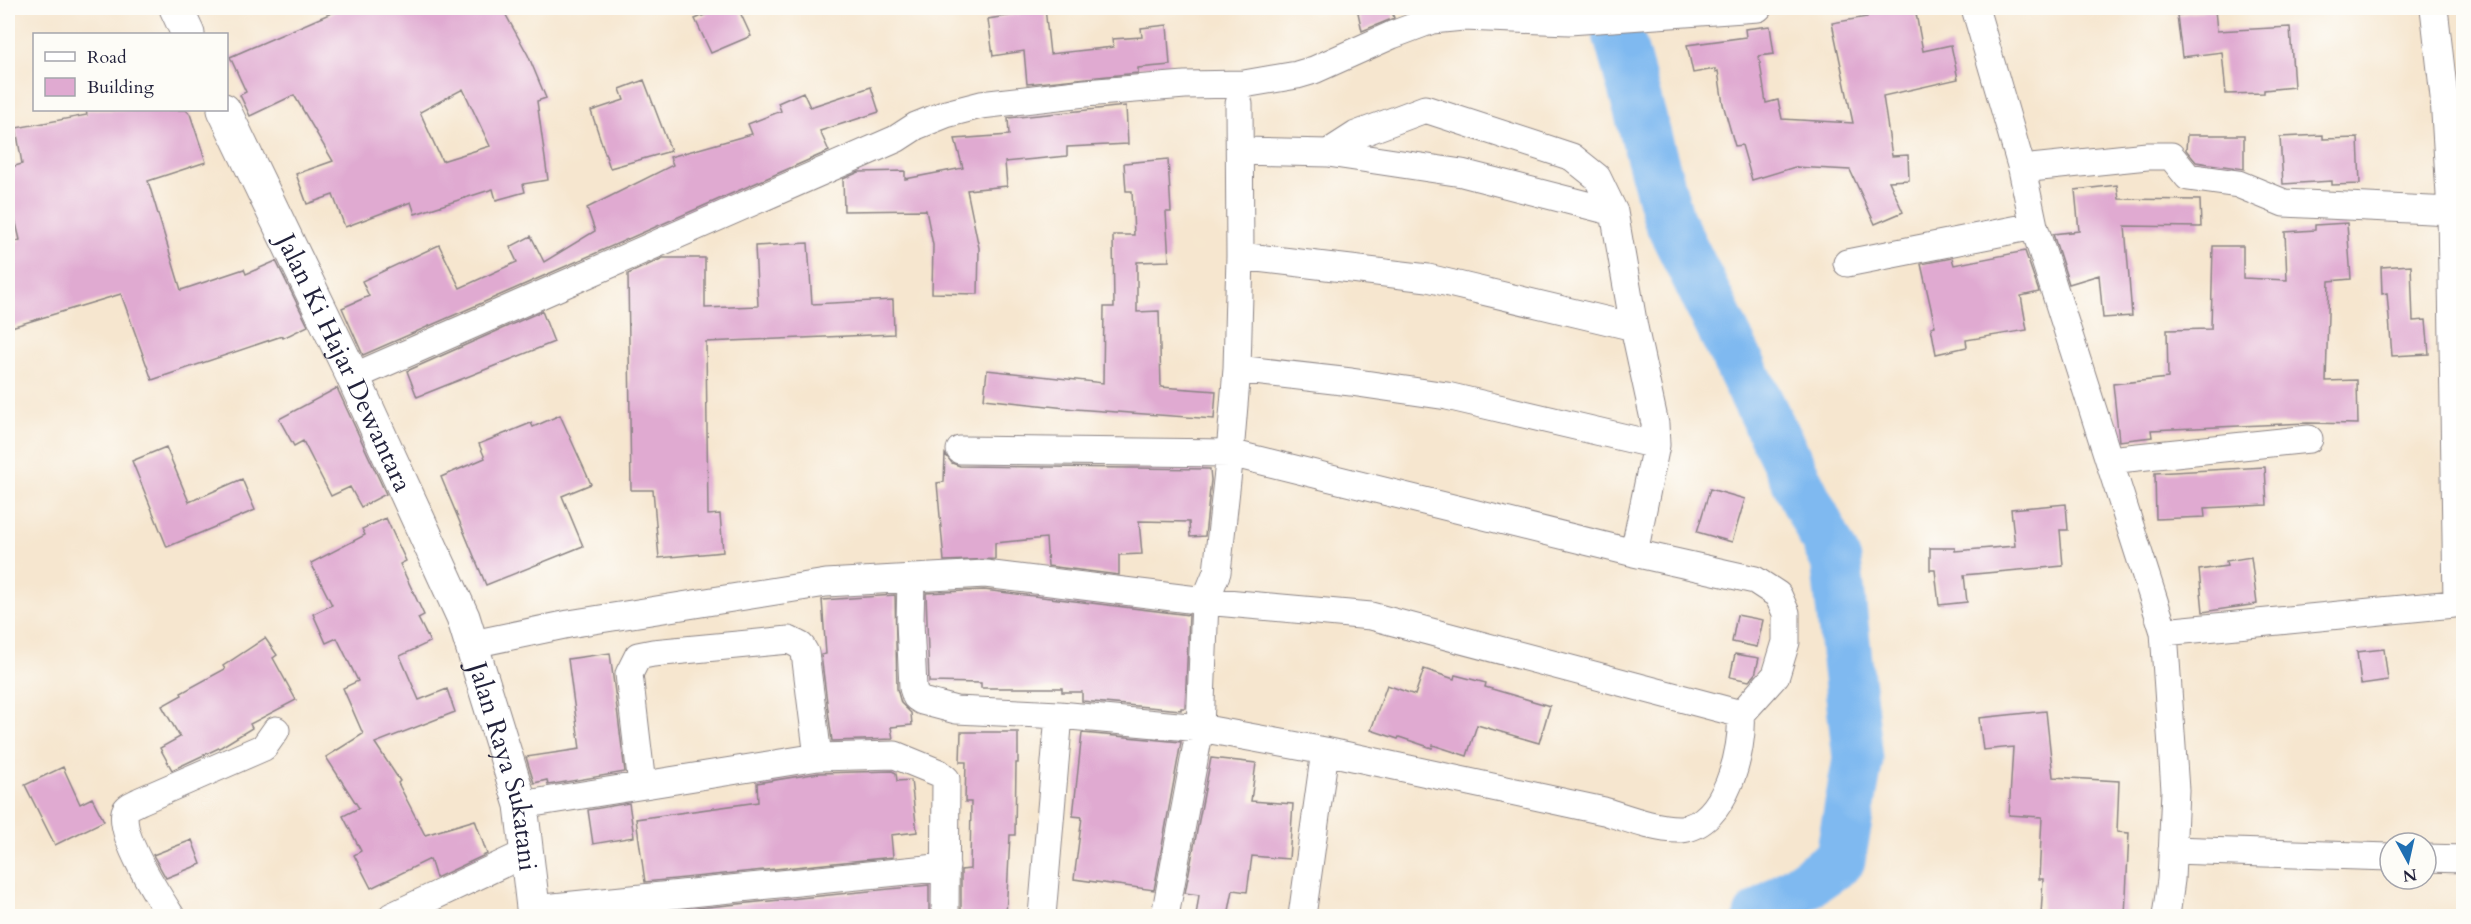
<svg xmlns="http://www.w3.org/2000/svg" width="2471" height="924" viewBox="0 0 2471 924" font-family="Cardo,serif">
  <style>
    .lines { fill: none; stroke-linecap: round; stroke-linejoin: round }
    .river { stroke: #7fb9f0; stroke-width: 51 }
    .building { fill: #e0aad1; fill-rule: evenodd }
    .minor-casing { stroke: #8c8485; stroke-width: 29 }
    .major-casing { stroke: #8c8485; stroke-width: 35 }
    .minor { stroke: #fff; stroke-width: 27 }
    .major { stroke: #fff; stroke-width: 33 }
    .labels { text-anchor: middle; stroke-width: 5; stroke-linejoin: round; paint-order: stroke }
    .street-label { font-size: 26px; fill: #22223b; stroke: #fdfcf7 }
  </style>
  <rect width="100%" height="100%" fill="#fdfcf7"/>
  <filter id="ink" filterUnits="userSpaceOnUse"><feTurbulence type="fractalNoise" baseFrequency=".0167" numOctaves="2"/><feDisplacementMap in="SourceGraphic" scale="12" xChannelSelector="R" yChannelSelector="G"/><feConvolveMatrix kernelMatrix="1 2 1 2 8 2 1 2 1" color-interpolation-filters="sRGB"/></filter>
  <filter id="wash" filterUnits="userSpaceOnUse"><feTurbulence type="fractalNoise" baseFrequency=".008" numOctaves="4" result="noise"/><feDisplacementMap in="SourceGraphic" scale="24" xChannelSelector="R" yChannelSelector="G"/><feGaussianBlur stdDeviation="1.35" result="paint"/><feColorMatrix in="noise" values="0 0 0 0 0 0 0 0 0 0 0 0 0 0 0 0 0 1.4 0 .05"/><feComposite in="paint" operator="in"/></filter>
  <g filter="url(#wash)">
    <rect width="100%" height="100%" fill="#f6e6cf"/>
    <g class="lines">
      <path class="river" d="M1611 8 1669 220 1836 561 1858 759 1840 860 1759 916"/>
    </g>
    <g id="blocks">
      <path class="building" d="M343 8H502L528 55 546 98 537 101 548 180 523 184 525 192 496 200 493 189 415 214 411 202 345 227 333 195 307 204 296 174 333 161 294 95 250 116 240 95 246 92 230 57ZM463 89 490 146 442 161 420 112Z
        M705 8H738L751 36 711 53 695 19 707 14Z
        M1019 8H1045L1050 54 1113 47 1112 39 1142 37 1141 28 1167 25 1170 65 1138 68V73L1027 84 1024 51 993 56 988 19 1020 14Z
        M1357 8H1391L1394 18 1362 31Z
        M1889 8H1915L1923 51 1951 45 1958 79 1883 96 1892 156 1908 155 1909 180 1889 181 1903 212 1875 224 1850 170 1795 167 1752 180 1742 145 1735 146 1723 104 1718 71 1715 72V69L1693 73 1687 45 1746 37 1745 29 1770 26 1774 54 1759 56 1766 103 1778 100 1782 119 1853 123 1832 23 1867 17 1866 12Z
        M2215 10 2217 31 2290 27 2294 87 2264 90V93L2226 94 2222 52 2182 57 2177 15Z
        M644 80 671 151 610 168 591 111 624 100 620 89Z
        M871 87 879 112 820 131 829 151 363 355 342 308 369 296 362 281 439 245 460 288 517 262 510 247 531 236 544 262 595 231 587 208 673 165 670 157 752 134 748 124 781 111 778 103 803 92 810 107Z
        M1126 106 1128 144 1067 147V156L1005 162 1007 186 967 190 979 248 978 294 932 293 933 245 926 210 844 211 843 179 859 172 905 171V179L963 168 955 139 1009 135 1008 118Z
        M86 110H186L190 114 206 162 148 181 181 290 244 269 246 274 276 261 308 326 283 338 282 336 152 380 121 294 8 328V244L20 240 8 189V168L22 164 16 128 87 115Z
        M2187 135H2244V169L2196 162 2186 150Z
        M2323 135V139L2358 138 2360 184 2332 185V181L2283 184 2280 137Z
        M1168 159 1171 212H1166L1169 261 1137 262V312L1159 311 1161 387 1216 391 1214 419 1075 409 984 399 987 370 1103 383 1104 307H1114L1113 235H1134L1132 191H1126L1124 163Z
        M2117 185 2119 199 2200 200 2201 227 2125 226 2132 316 2103 318 2099 275 2069 284 2053 234 2079 231 2075 190Z
        M2347 223 2351 279 2329 281 2326 381 2357 380 2358 424 2307 423 2151 430 2152 437 2119 441 2113 384 2168 378 2167 330 2211 329 2213 246H2243V278L2287 280 2285 232 2315 230V225Z
        M808 243 812 304 893 300 894 334 706 342 708 515 720 514 723 552 659 558 653 490H631L628 274 663 258H705V308L758 306 755 246Z
        M2025 251 2039 292 2021 296 2027 330 1966 340 1967 347 1936 354 1931 327 1935 326 1921 264 1952 258 1954 265Z
        M2411 265 2413 321 2426 320 2429 354 2392 356 2387 293 2382 294 2381 267Z
        M542 311 554 342 417 397 407 371Z
        M337 388 386 494 361 507 350 487 331 496 303 441 294 446 279 419Z
        M560 415 591 484 562 496 583 546 486 585 441 477 485 458 479 444 531 423 533 427Z
        M166 447 189 502 242 479 255 510 167 547 132 461Z
        M945 454 952 463 960 466 1210 469 1211 480 1205 536 1190 537 1189 522 1139 521 1142 554 1119 555V575L1048 566 1046 538 995 543V559L944 561 937 483 944 482Z
        M2265 467 2267 505 2204 508 2205 517 2156 519 2155 473Z
        M1710 489 1745 499 1732 542 1697 532Z
        M2066 504 2068 530H2060L2063 566 1964 575 1967 602 1939 605 1935 570H1930V548H1955V551L2015 546 2011 509Z
        M386 518 406 561 400 564 424 615 418 618 430 642 400 656 419 700 447 689 455 712 375 743 400 781 398 783 425 835 475 820 487 854 436 878 430 859 371 888 354 855 361 851 343 816 359 808 326 757 363 734 343 688 358 681 337 638 326 643 313 614 332 605 311 563 365 535 362 529Z
        M2251 557 2257 604 2203 612 2199 570 2227 566 2226 561Z
        M984 590 1189 615 1185 708H1181V710L1082 701V692H1062V688H981V683L929 682 926 593Z
        M895 595 897 689 901 703 911 713 912 725 891 727 893 739 832 741 821 655 826 654 822 600Z
        M1737 615 1763 620 1757 647 1732 642Z
        M265 638 277 655 273 658 296 700 250 724 252 728 221 747 172 770 160 748 180 737 162 706 182 695 181 693 225 669 223 666Z
        M2384 649 2388 680 2361 684 2357 652Z
        M610 653 625 772 548 785 547 780 534 783 526 757 580 749 568 659Z
        M1735 654 1759 658 1755 675 1749 681 1730 677Z
        M1424 669 1454 679 1455 675 1486 683 1485 687 1550 706 1539 743 1477 725 1467 756 1433 745 1432 748 1399 737 1398 739 1371 730 1387 685 1415 695Z
        M2046 711 2053 777 2119 781 2117 832 2129 833 2125 916H2041L2043 879H2039L2042 817 2009 815 2013 747 1983 750 1979 718Z
        M961 732H1018V763H1016L1015 835H1010L1006 916H961V870L970 869 971 802H965L966 762H960Z
        M1082 733 1181 742 1154 890 1074 879 1082 817 1073 816Z
        M1211 758 1256 763 1251 801 1293 804 1289 859 1252 856 1247 892 1233 890 1228 916H1196L1199 895 1185 893Z
        M63 767 80 804 92 798 104 821 55 845 25 785Z
        M892 771 896 773 897 781 911 780 917 832 891 835 893 857 645 882 636 819 758 802 757 783 819 773Z
        M629 803 634 837 593 844 588 810Z
        M192 840 201 864 166 878 153 855Z
        M929 885V916H650L649 913Z"/>
    </g>
  </g>
  <g filter="url(#ink)">
    <use href="#blocks" fill-opacity="0" stroke="#8c8485" stroke-width="1.5"/>
    <g class="lines">
      <defs>
        <path id="minor" d="M1975 8 2022 169 2034 226 2164 632 2175 790 2171 880 2166 916
          M2434 8 2444 97 2451 211 2457 603
          M1241 151 1328 153 1462 173 1614 212
          M2022 169 2147 156H2171L2188 177 2238 184 2284 203 2451 211
          M1240 256 1428 278 1634 327
          M1847 263 2034 226
          M1237 369 1351 382 1447 396 1656 445
          M353 377 896 139 916 126 946 114 981 105 1085 93 1185 85 1244 84 1297 75 1314 70 1392 35 1432 20 1463 17 1569 21 1758 8
          M960 450 1230 453 1634 553 1656 445 1655 424 1634 327 1614 212 1597 177 1572 157 1425 109 1356 135 1328 153
          M2109 460 2309 439
          M911 578 910 622 913 688 916 697 922 701 956 710 1059 715 1200 728 1325 751 1604 811C1626 818 1658 830 1681 829 1726 825 1744 749 1741 714
          M2164 632 2464 603
          M473 644 569 624 826 583 985 574 1205 601 1371 616 1741 714 1776 675 1786 642V613L1778 595 1755 580 1634 553
          M642 785 629 674 638 656 653 653 789 640 801 646 805 653 818 757
          M521 805 818 757 895 755 939 773 946 779 945 916
          M2172 850 2390 857
          M2426 858 2464 859
          M534 909 946 867
          M171 916C158 896 119 836 125 812 127 806 135 804 140 801L264 747 276 730
          M392 916 528 852
          M1042 916 1059 715
          M1165 916 1200 728 1205 601 1217 572 1230 453 1237 369 1240 256 1239 104
          M1302 916 1325 751"/>
        <g id="major">
          <path d="M176 8 188 34"/>
          <path id="s1" d="M224 110 353 377 463 617 521 805 534 916"/>
        </g>
      </defs>
      <use href="#minor" class="minor-casing"/>
      <use href="#major" class="major-casing"/>
      <use href="#minor" class="minor"/>
      <use href="#major" class="major"/>
    </g>
  </g>
  <g class="labels">
    <g class="street-label">
      <text dy="9" stroke="none"><textPath href="#s1" startOffset="280">Jalan Ki Hajar Dewantara</textPath></text>
      <text dy="9" stroke="none"><textPath href="#s1" startOffset="716">Jalan Raya Sukatani</textPath></text>
    </g>
  </g>
  <rect width="2471" height="924" fill="none" stroke="#fdfcf7" stroke-width="30"/>
  <rect x="33" y="33" width="195" height="78" fill="#fdfcf7" stroke="#a5a5ac" stroke-width="1.5"/>
  <rect x="45" y="52" width="30" height="9" fill="#ffffff" stroke="#a5a5ac" stroke-width="1.5"/>
  <text x="87" y="63" font-size="18" fill="#22223b">Road</text>
  <rect x="45" y="78" width="30" height="18" fill="#e0aad1" stroke="#a5a5ac" stroke-width="1.5"/>
  <text x="87" y="93" font-size="18" fill="#22223b">Building</text>
  <g transform="translate(2408 861) rotate(172)"><circle r="28" fill="#fdfcf7" stroke="#a5a5ac" stroke-width="1.5"/>
  <path d="M0-4.5L10 22L0 15L-10 22Z" fill="#1f6fb2"/>
  <text y="-9" font-size="16" font-weight="bold" text-anchor="middle" fill="#22223b">N</text>
  </g>
</svg>
